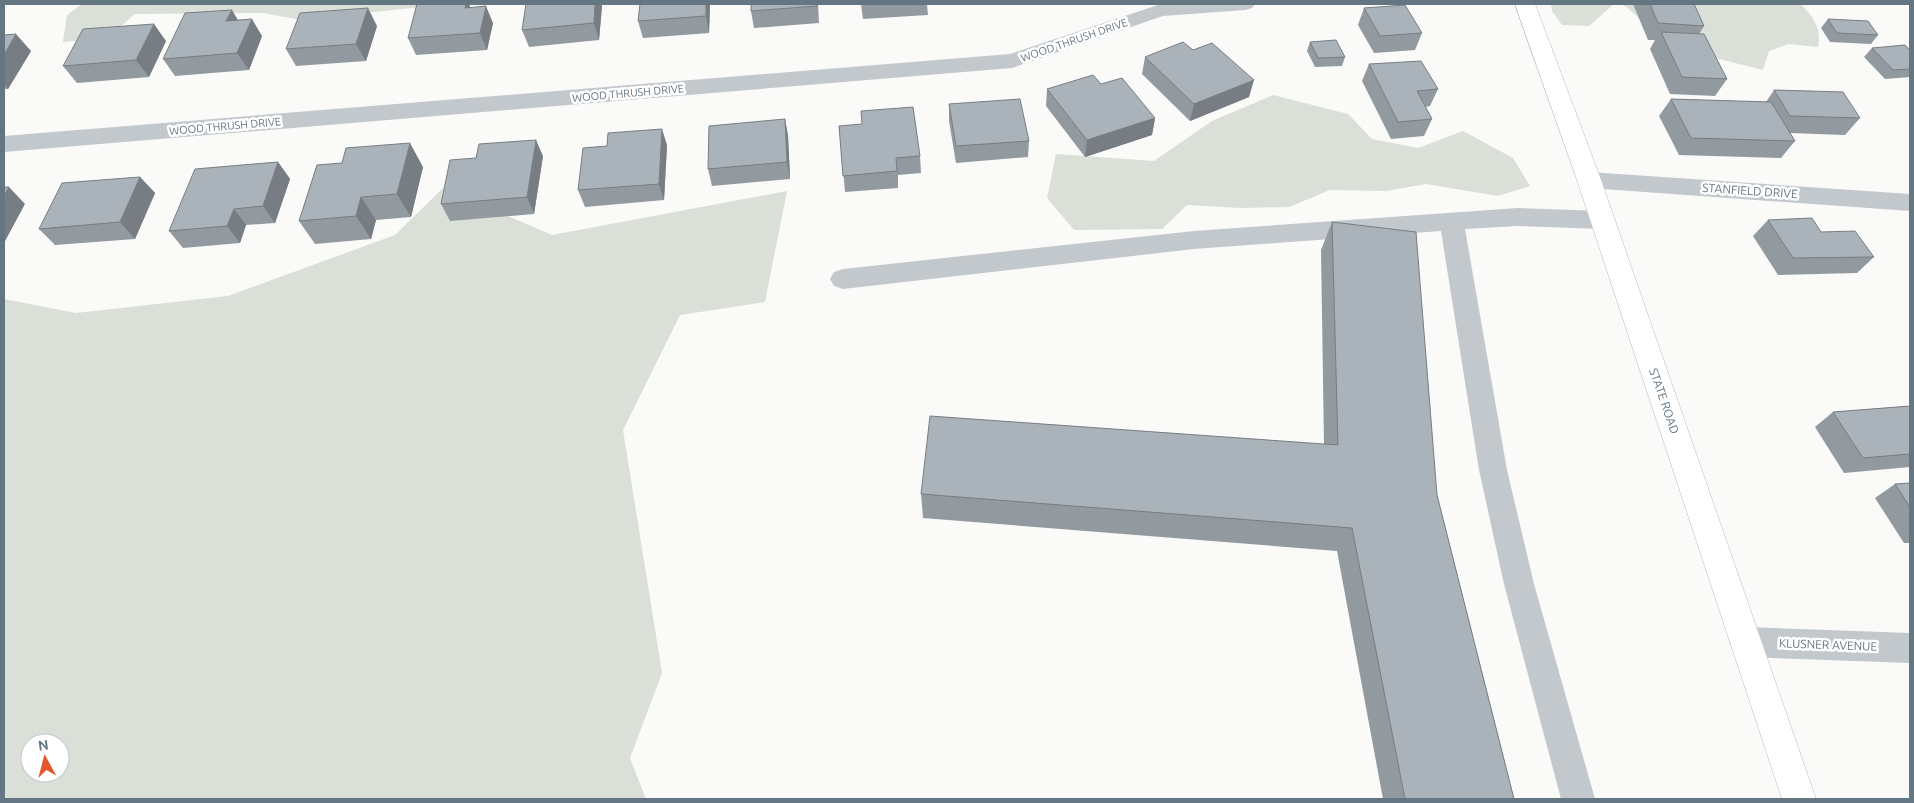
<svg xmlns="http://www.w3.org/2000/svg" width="1914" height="803" viewBox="0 0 1914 803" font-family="Ubuntu,sans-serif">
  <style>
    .green { fill: #dadfd7; fill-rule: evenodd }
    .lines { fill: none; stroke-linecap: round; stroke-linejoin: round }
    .major-casing { stroke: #b5babe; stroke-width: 1 }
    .minor { fill: #c3c8cc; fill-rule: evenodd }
    .major { fill: #fff; fill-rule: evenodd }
    .wall { fill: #929a9f }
    .shaded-wall { fill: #777d82 }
    .building { fill: #aab3b9; stroke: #777d82 }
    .labels { text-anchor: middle; stroke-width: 5; stroke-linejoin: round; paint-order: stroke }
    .far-street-label { font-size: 11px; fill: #657683; stroke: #fff }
    .street-label { font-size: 12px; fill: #657683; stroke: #fff }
  </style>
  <rect width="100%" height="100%" fill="#fafaf8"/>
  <path class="green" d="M82 4H448L301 20 263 13 135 14 107 38 63 42 67 15Z
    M1551 4H1614L1589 26 1562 25 1552 11Z
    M1617 4H1801C1813 17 1822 28 1818 47L1788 44 1769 51 1763 70 1711 57 1653 30 1625 6Z
    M1273 95 1348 114 1372 139 1418 148 1463 131 1513 158 1530 186 1498 196 1426 184 1386 191 1330 190 1289 207 1241 208 1187 205 1162 229 1074 230 1047 198 1056 154 1154 161 1212 121Z
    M443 188 552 235 787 191 765 302 680 315 623 430 662 673 630 758 646 799H4V299L76 313 228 296 395 235ZM30 743H60V773H30Z"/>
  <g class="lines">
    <defs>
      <path id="major" d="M1515 4H1535L1601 180 1816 799H1782L1577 180Z"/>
    </defs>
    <use href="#major" class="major-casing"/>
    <path class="minor" d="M1161 4H1255L1252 8 1245 10 1163 16 1012 68 4 152V136L1010 54Z
      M1589 172 1910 194V211L1589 188 1581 186 1577 180 1581 174Z
      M1518 208 1602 211 1611 214 1614 220 1611 226 1602 229 1518 226 1465 229 1507 470 1534 584 1595 799H1561L1504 584 1479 470 1441 231 1194 249 843 289 834 286 830 279 834 272 843 269 1194 231Z
      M1745 627 1910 633V663L1745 657 1734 653 1729 642 1734 631Z"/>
    <use href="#major" class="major"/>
  </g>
  <path class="wall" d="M417 4H469L470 8 493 23 487 50 416 55 408 38Z
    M710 4 709 33 643 38 638 21Z
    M818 4 819 23 754 28 751 11Z
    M861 4H927L928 15 863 19Z
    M1633 4H1694L1704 26 1699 34 1727 79 1715 96 1670 94 1650 49 1655 40H1648Z
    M602 6 599 40 529 47 522 30Z
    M1364 8 1422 33 1415 50 1374 53 1358 25Z
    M1828 19 1878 35 1871 44 1830 42 1821 28Z
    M238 20 262 36 249 70 175 76 163 59Z
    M377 26 366 61 296 66 286 49Z
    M4 35 31 51 8 89H4Z
    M166 41 149 77 77 83 63 66Z
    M1310 42 1345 57 1342 66 1315 67 1307 51Z
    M1872 48 1910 50V77L1885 79 1864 57Z
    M1145 57 1249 97 1190 121 1142 74Z
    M1369 64 1438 89 1430 106 1425 107 1432 119 1424 136 1391 139 1362 81Z
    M1101 84 1155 118 1152 135 1085 157 1046 106 1047 89Z
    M1774 90 1860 118 1845 135 1790 133 1795 141 1781 158 1679 155 1659 116 1671 99 1766 102Z
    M949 104 1029 141 1028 157 956 163 949 121Z
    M785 119 788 136 790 179 712 186 708 169Z
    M839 126 920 156 921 173 898 175V188L845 192Z
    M667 145 664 200 585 207 578 190 607 146Z
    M543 156 534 214 450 221 441 204Z
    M278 162 290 179 275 223 246 225 240 243 183 248 169 231Z
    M423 167 411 217 376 220 371 239 315 244 299 221Z
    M140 177 155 193 135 239 55 245 39 229Z
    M1768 220 1821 232 1874 257 1857 273 1778 275 1753 236Z
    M1332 222 1437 495 1514 799H1383L1337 551 923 518 921 494 1324 444 1321 250Z
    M1910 406V467L1844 473 1815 427 1833 412Z
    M1910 483V543H1904L1875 498 1895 484Z"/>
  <path class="shaded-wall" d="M466 4H469L474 17 465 8Z
    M595 4H601L602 6 599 40 594 23Z
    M706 4H710L709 33 706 16Z
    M486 6 493 23 487 50 480 33Z
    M368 8 377 26 366 61 356 44Z
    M232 10 242 27 226 21Z
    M252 19 262 36 249 70 237 53Z
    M154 24 166 41 149 77 136 60Z
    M16 34 31 51 8 89 4 84V55Z
    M1254 80 1249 97 1190 121 1194 104Z
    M1155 118 1152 135 1085 157 1087 140Z
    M785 119 788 136 790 179 787 162Z
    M662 129 667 145 664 200 659 184Z
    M536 140 543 156 534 214 527 197Z
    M410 143 423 167 411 217 397 194Z
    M278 162 290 179 275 223 263 206Z
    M140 177 155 193 135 239 120 222Z
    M9 187 25 204 4 243V196Z
    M361 197 376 220 371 239 356 216Z
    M234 209 246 225 240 243 227 226Z"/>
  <path class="building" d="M417 4H466L465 8 486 6 480 33 408 38Z
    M526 4H595L594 23 522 30Z
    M640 4H706V16L638 21Z
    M751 4H817V6L751 11Z
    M1650 4H1694L1704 26 1658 23Z
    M1405 5 1422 33 1380 36 1364 8Z
    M368 8 356 44 286 49 300 13Z
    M232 10 226 21 252 19 237 53 163 59 185 13Z
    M1828 19 1868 21 1878 35 1837 33Z
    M154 24 136 60 63 66 83 29Z
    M1661 32 1704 34 1727 79 1682 77Z
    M16 34 4 55V35Z
    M1336 40 1345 57 1318 58 1310 42Z
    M1183 42 1193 50 1212 43 1254 80 1194 104 1145 57Z
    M1905 45 1910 50V69L1893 70 1872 48Z
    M1421 61 1438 89 1417 91 1432 119 1398 122 1369 64Z
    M1093 75 1101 84 1122 78 1155 118 1087 140 1047 89Z
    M1774 90 1843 92 1860 118 1790 116Z
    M1020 99 1029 141 956 146 949 104Z
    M1671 99 1771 102 1795 141 1691 138Z
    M913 107 920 156 896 158 897 171 843 176 839 126 862 124 861 111Z
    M785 119 787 162 708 169 709 126Z
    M662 129 659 184 578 190 583 148 607 146 608 133Z
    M536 140 527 197 441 204 450 160 476 158 479 144Z
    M410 143 397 194 361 197 356 216 299 221 317 165 342 163 346 148Z
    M278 162 263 206 234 209 227 226 169 231 195 169Z
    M140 177 120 222 39 229 62 183Z
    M4 187H9L4 196Z
    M1812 218 1821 232 1855 231 1874 257 1793 258 1768 220Z
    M1332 222 1416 232 1437 495 1514 799H1405L1352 528 921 494 930 416 1338 445Z
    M1910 406V454L1863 458 1833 412Z
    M1910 483V507L1895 484Z"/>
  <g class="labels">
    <g class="far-street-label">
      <text transform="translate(1074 40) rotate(-19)" y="4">WOOD THRUSH DRIVE</text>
      <text transform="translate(628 93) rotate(-5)" y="4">WOOD THRUSH DRIVE</text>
      <text transform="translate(225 126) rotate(-5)" y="4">WOOD THRUSH DRIVE</text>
    </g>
    <g class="street-label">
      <text transform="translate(1750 191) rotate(4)" y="4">STANFIELD DRIVE</text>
      <text transform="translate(1664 401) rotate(71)" y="4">STATE ROAD</text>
      <text transform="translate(1828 645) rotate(2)" y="4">KLUSNER AVENUE</text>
    </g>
  </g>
  <rect width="1914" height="803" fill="none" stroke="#657683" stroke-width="10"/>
  <g transform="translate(45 758) rotate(353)"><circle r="24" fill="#ffffff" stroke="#c1c8cd"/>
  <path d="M0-4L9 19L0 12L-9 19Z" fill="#e4572e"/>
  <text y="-8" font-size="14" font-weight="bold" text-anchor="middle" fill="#657683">N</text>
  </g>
</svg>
